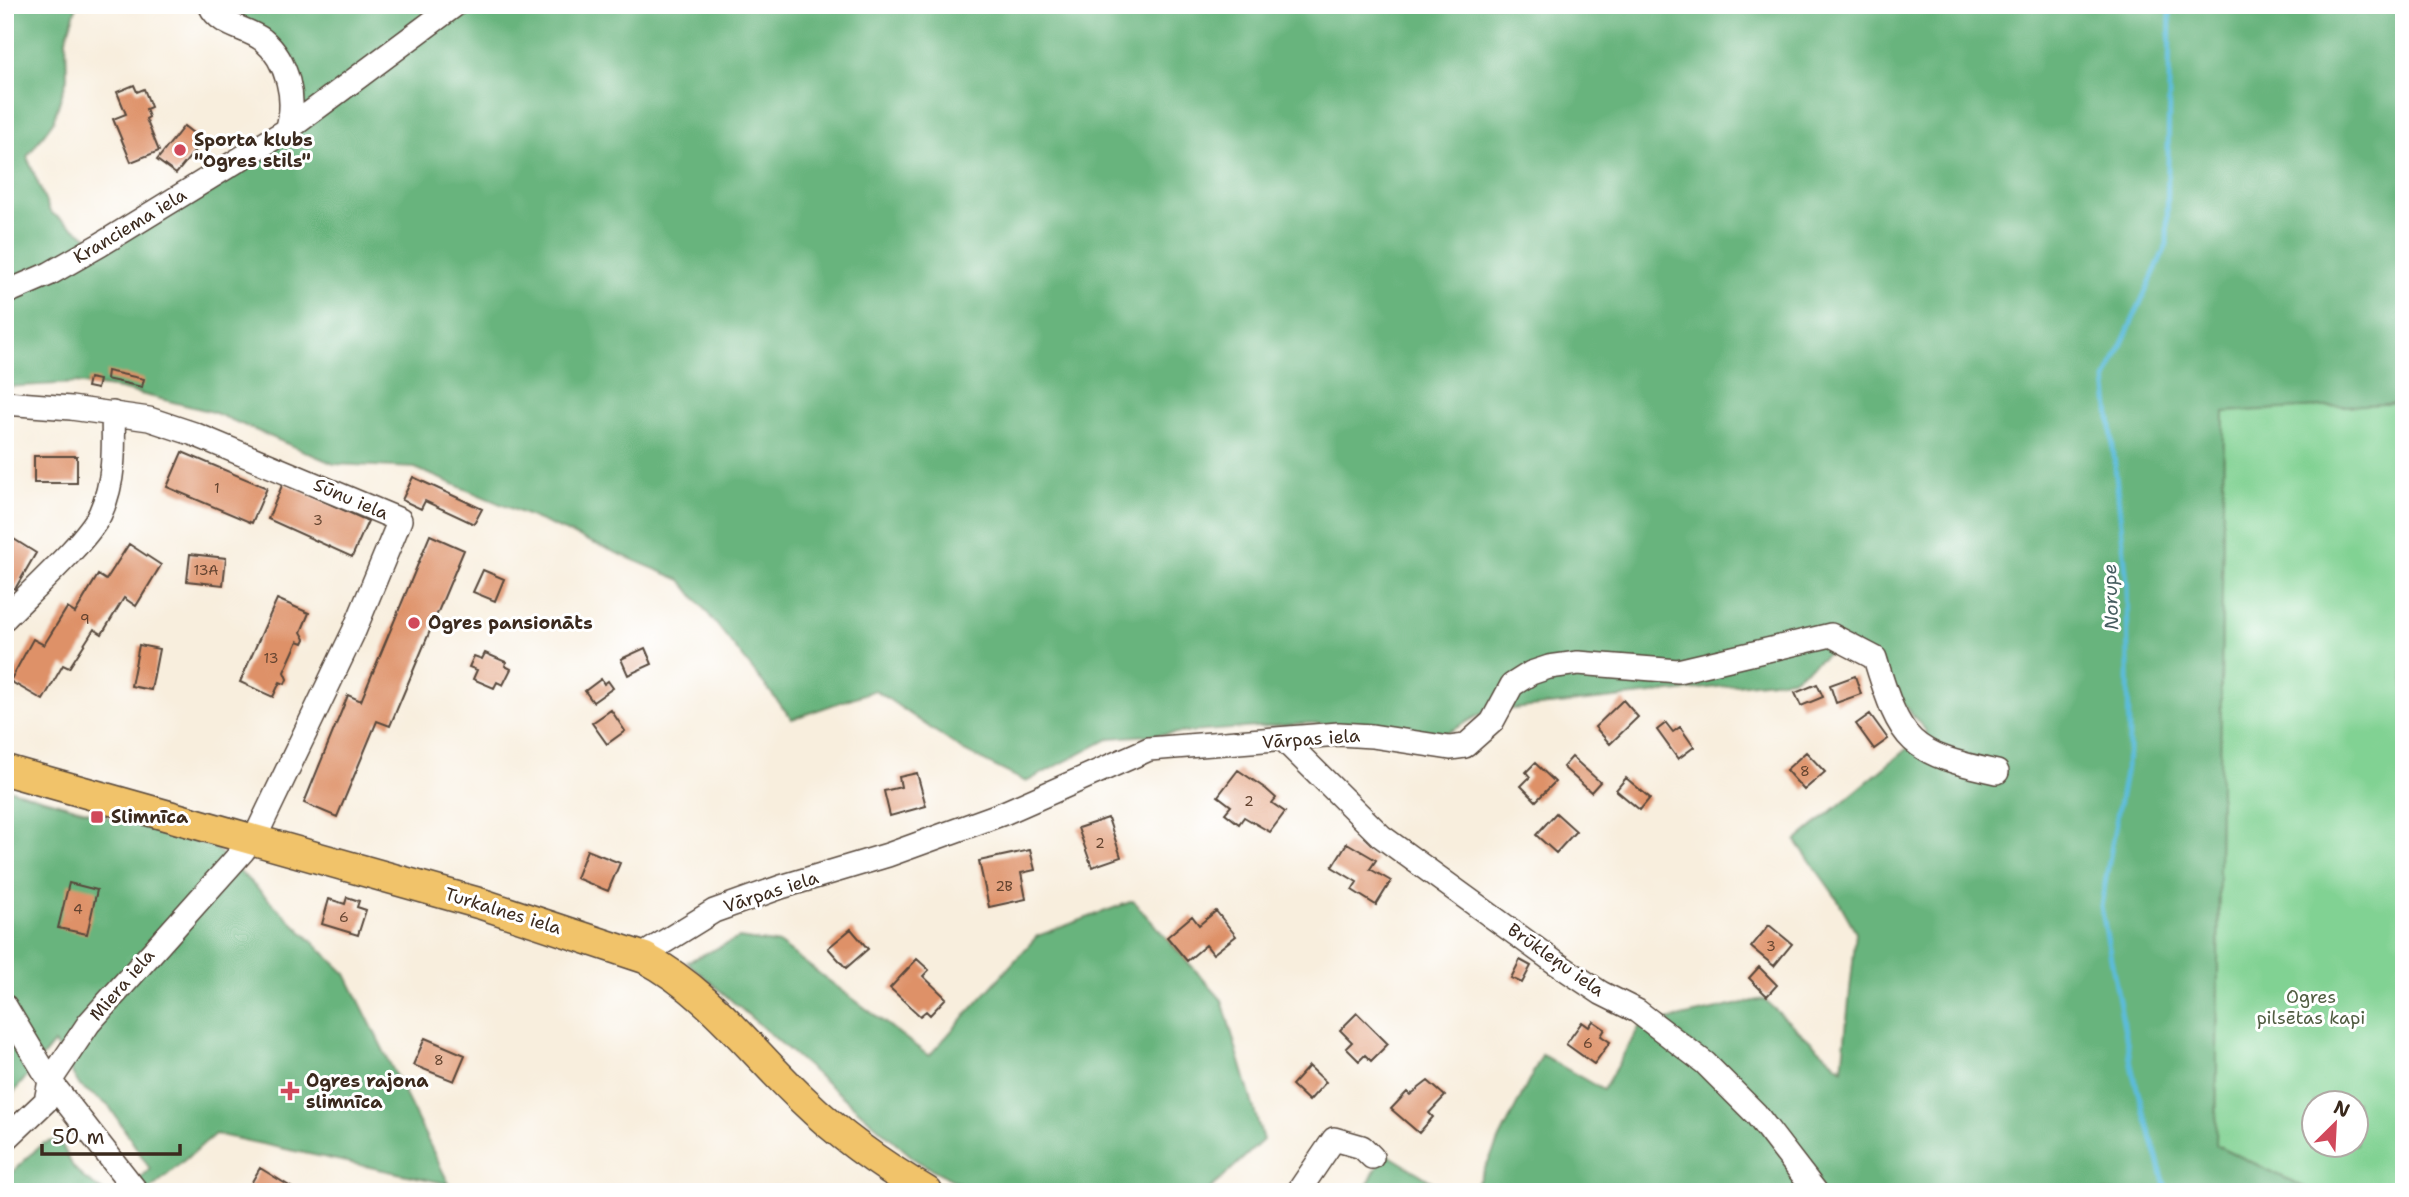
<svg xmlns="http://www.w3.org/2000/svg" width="2409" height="1197" viewBox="0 0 2409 1197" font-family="'Shantell Sans',sans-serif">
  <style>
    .green { fill: #81d293; stroke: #5e7e58; stroke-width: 2; fill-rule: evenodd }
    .forest { fill: #68b47d; stroke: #526f4e; stroke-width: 2 }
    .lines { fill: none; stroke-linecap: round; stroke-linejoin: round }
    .stream { stroke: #5bbcda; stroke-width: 5 }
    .building { fill: #de9167 }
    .minor-casing { stroke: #57473b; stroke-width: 26 }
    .major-casing { stroke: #57473b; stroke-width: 33 }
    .minor { stroke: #fff; stroke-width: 23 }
    .major { stroke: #f1c36a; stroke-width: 30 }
    .poi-dot { fill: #d1495b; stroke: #fff; stroke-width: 2.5 }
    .labels { text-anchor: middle; stroke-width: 6; stroke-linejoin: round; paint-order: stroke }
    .number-label { font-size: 14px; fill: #644430 }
    .poi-label { font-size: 18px; font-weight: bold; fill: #3b2a1e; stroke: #fff; text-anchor: start }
    .street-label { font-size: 18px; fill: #3b2a1e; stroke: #fff }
    .park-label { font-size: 18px; fill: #505c41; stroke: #fff }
    .water-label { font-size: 19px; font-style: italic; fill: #465d60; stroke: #fff }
  </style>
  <rect width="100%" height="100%" fill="#fff"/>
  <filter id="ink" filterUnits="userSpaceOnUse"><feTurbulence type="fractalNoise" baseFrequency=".0143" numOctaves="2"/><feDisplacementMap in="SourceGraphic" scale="14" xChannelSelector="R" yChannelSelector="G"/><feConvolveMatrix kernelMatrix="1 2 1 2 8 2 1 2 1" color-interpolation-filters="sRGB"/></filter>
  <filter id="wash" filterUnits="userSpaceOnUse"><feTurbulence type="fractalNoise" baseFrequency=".00686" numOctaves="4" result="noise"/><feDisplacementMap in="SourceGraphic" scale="28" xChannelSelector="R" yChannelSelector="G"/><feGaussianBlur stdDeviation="1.57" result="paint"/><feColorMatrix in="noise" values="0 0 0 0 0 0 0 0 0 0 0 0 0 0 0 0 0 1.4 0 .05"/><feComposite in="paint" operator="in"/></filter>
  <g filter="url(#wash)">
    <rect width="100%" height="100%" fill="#f8eedd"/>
    <path class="green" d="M2404 403V1192H2314L2216 1145 2224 411ZM2314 1102H2356V1144H2314Z"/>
    <path class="forest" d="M5 5H77L66 39 67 78 53 122 27 157 50 212 100 245 287 130 283 68 210 5H2404V403L2224 412 2216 1145 2314 1192H1473L1542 1055 1603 1090 1640 1026 1763 999 1842 1069 1856 932 1838 900 1796 841 1927 732 1848 640 1792 679 1485 712 1445 734 1310 723 1110 738 1026 782 964 751 875 690 792 719 681 580 415 468 334 464 213 412 120 389 76 383 5 387Z
      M5 788 214 847 346 974 449 1184 215 1134 147 1192H126L150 1169 109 1106 80 1086 54 1043 5 1103Z
      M1133 901 1222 1000 1263 1140 1207 1192H975L917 1161 687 962 739 938 780 944 929 1056 1037 936Z
      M59 1139 73 1167 85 1179 104 1192H5V1179L42 1144Z
      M1385 1153 1449 1192H1363Z"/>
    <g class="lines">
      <path class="stream" d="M2167 1192 2133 1074 2101 906 2129 750 2127 582 2106 379 2167 244 2170 5"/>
    </g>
    <g id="blocks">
      <path class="building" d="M134 85 137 92 144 89 151 107 146 109 149 117 146 119 159 151 131 162 113 119 126 114 117 92Z
        M184 126 203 141 176 174 157 160Z
        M107 371 144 379 142 387 106 379Z
        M89 378 99 380 97 389 87 387Z
        M182 452 267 488 252 523 167 487Z
        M34 456H77V483H34Z
        M5 458 11 459 7 500H5Z
        M413 477 482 509 474 524 425 501 421 509 402 500Z
        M283 483 368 521 352 557 268 519Z
        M430 535 464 550 390 726 377 721 337 817 304 803 348 695 361 701Z
        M9 536 36 553 15 589 5 583V542Z
        M129 544 161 565 136 606 124 598 102 634 94 629 69 668 63 665 43 700 10 681 33 639 44 645 67 608 75 613 98 575 106 580Z
        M190 554 226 558 223 585 187 581Z
        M483 570 504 579 495 601 473 592Z
        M277 599 309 613 301 632 305 639 303 643 298 641 284 672 287 679 285 684 280 682 273 697 240 682Z
        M139 645 159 649 151 690 131 686Z
        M645 648 652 664 628 675 621 659Z
        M485 653 506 662 505 666 511 669 503 685 497 682 494 688 473 679 477 670 469 667 474 656 482 659Z
        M1855 676 1861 694 1836 703 1830 685Z
        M601 679 604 684 608 681 613 688 593 702 585 691Z
        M1817 684 1823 697 1801 706 1795 693Z
        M1623 700 1638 717 1610 744 1595 727Z
        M611 710 625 731 607 744 592 723Z
        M1870 714 1888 739 1874 749 1856 724Z
        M1666 723 1673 732 1680 727 1694 747 1678 759 1657 730Z
        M1806 752 1825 772 1804 790 1786 770Z
        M1572 757 1600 782 1591 792 1563 767Z
        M1535 763 1555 782 1536 801 1521 786 1530 777 1526 772Z
        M1238 770 1266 789 1276 798 1272 803 1285 812 1270 832 1244 817 1239 824 1225 813 1231 806 1218 796Z
        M917 773 926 806 890 816 884 791 901 787 899 777Z
        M1626 778 1650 798 1640 810 1616 790Z
        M1556 813 1576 831 1556 853 1536 835Z
        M1108 818 1121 857 1092 867 1078 828Z
        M1347 843 1376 860 1370 869 1391 881 1376 905 1352 890 1357 882 1332 867Z
        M587 850 620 863 608 891 576 878Z
        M1030 850 1035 870 1021 873 1026 899 989 907 979 861Z
        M69 883 97 890 87 934 58 928Z
        M347 897 359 901 357 907 366 910 358 935 322 924 329 899 345 904Z
        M1216 911 1236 936 1213 954 1206 945 1187 961 1167 937 1192 916 1199 925Z
        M1769 925 1792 944 1774 966 1751 947Z
        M851 929 868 949 846 968 828 948Z
        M917 959 929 970 923 976 946 998 930 1015 926 1011 920 1016 890 988Z
        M1520 960 1531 966 1522 983 1511 978Z
        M1759 967 1777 985 1767 996 1749 978Z
        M1357 1013 1388 1044 1371 1061 1365 1055 1359 1061 1346 1048 1352 1042 1340 1030Z
        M1593 1021 1605 1029 1601 1036 1610 1042 1594 1064 1566 1044 1582 1022 1589 1027Z
        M425 1038 465 1055 454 1081 413 1065Z
        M1309 1066 1326 1082 1309 1101 1292 1085Z
        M1428 1081 1445 1096 1429 1113 1433 1117 1419 1133 1391 1109 1407 1092 1410 1095Z
        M260 1168 299 1192H246Z"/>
    </g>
  </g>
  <g filter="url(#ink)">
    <use href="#blocks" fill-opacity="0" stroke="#57473b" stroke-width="2"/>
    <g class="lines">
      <defs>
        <path id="minor" d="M210 5C220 27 246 27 263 40 288 61 297 100 287 130
          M5 293 49 274 100 245 287 130 455 5
          M5 403 71 408 149 419 194 434 400 520 354 631 259 829 243 851 89 1023 50 1081 46 1101 5 1140
          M5 618C28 594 87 541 100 514 115 482 114 447 113 413
          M1284 740 1381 836 1556 963 1601 993 1637 1011 1705 1063 1756 1114 1816 1192
          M645 958 651 950 714 911 781 887 888 855 1004 813 1149 749 1339 734 1372 736 1450 748 1465 746 1492 722 1512 685 1531 673 1549 667 1578 663 1678 671 1831 635 1875 658C1901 744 1909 753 1997 772
          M5 1006 50 1081 137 1192
          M1298 1192 1334 1139 1362 1147 1372 1157"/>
        <path id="major" d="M5 770 482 904 645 958C708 991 752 1052 803 1100 841 1137 881 1165 927 1192"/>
      </defs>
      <use href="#minor" class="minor-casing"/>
      <use href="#major" class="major-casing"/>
      <use href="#minor" class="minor"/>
      <use href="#major" class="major"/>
    </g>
  </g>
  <g class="poi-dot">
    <circle cx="180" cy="150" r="7"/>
    <circle cx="414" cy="623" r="7"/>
    <rect x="90" y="810" width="14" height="14" rx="3.5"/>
    <path d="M286.5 1080.5h7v7h7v7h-7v7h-7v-7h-7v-7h7z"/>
  </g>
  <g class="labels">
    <g class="number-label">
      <text x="217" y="493">1</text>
      <text x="318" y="525">3</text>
      <text x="206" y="575">13A</text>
      <text x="85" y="624">9</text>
      <text x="271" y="663">13</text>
      <text x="1805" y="776">8</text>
      <text x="1249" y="806">2</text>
      <text x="1100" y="848">2</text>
      <text x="1004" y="891">2B</text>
      <text x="78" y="914">4</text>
      <text x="344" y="922">6</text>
      <text x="1771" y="951">3</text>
      <text x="1588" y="1048">6</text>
      <text x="439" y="1065">8</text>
    </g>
    <g class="poi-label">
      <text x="194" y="146">Sporta klubs<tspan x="194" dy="21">"Ogres stils"</tspan></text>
      <text x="428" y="629">Ogres pansionāts</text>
      <text x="111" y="823">Slimnīca</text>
      <text x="306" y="1087">Ogres rajona<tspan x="306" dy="21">slimnīca</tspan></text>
    </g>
    <g class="street-label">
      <text transform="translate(130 226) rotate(-31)" y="6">Kranciema iela</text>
      <text transform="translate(351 499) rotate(23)" y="6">Sūnu iela</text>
      <text transform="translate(1311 739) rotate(-4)" y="6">Vārpas iela</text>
      <text transform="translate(771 892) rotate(-18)" y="6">Vārpas iela</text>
      <text transform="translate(503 911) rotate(17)" y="6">Turkalnes iela</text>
      <text transform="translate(1556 960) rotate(35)" y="6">Brūkleņu iela</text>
      <text transform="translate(122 985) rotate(-49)" y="6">Miera iela</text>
    </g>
    <g class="park-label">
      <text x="2311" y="1003">Ogres<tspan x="2311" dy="21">pilsētas kapi</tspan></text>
    </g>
    <g class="water-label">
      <text transform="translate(2110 597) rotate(-92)" y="7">Norupe</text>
    </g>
  </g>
  <rect width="2409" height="1197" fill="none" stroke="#fff" stroke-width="28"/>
  <g transform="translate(2335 1124) rotate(24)"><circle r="33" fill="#ffffff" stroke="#b1aaa5" stroke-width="2"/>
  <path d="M0-5L12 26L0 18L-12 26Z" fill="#d1495b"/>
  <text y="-10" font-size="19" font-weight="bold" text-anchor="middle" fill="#3b2a1e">N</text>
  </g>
  <path d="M42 1144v10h138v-10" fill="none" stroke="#3b2a1e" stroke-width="3.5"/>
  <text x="52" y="1144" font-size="21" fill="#3b2a1e" stroke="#ffffff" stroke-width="5" paint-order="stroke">50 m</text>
</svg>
